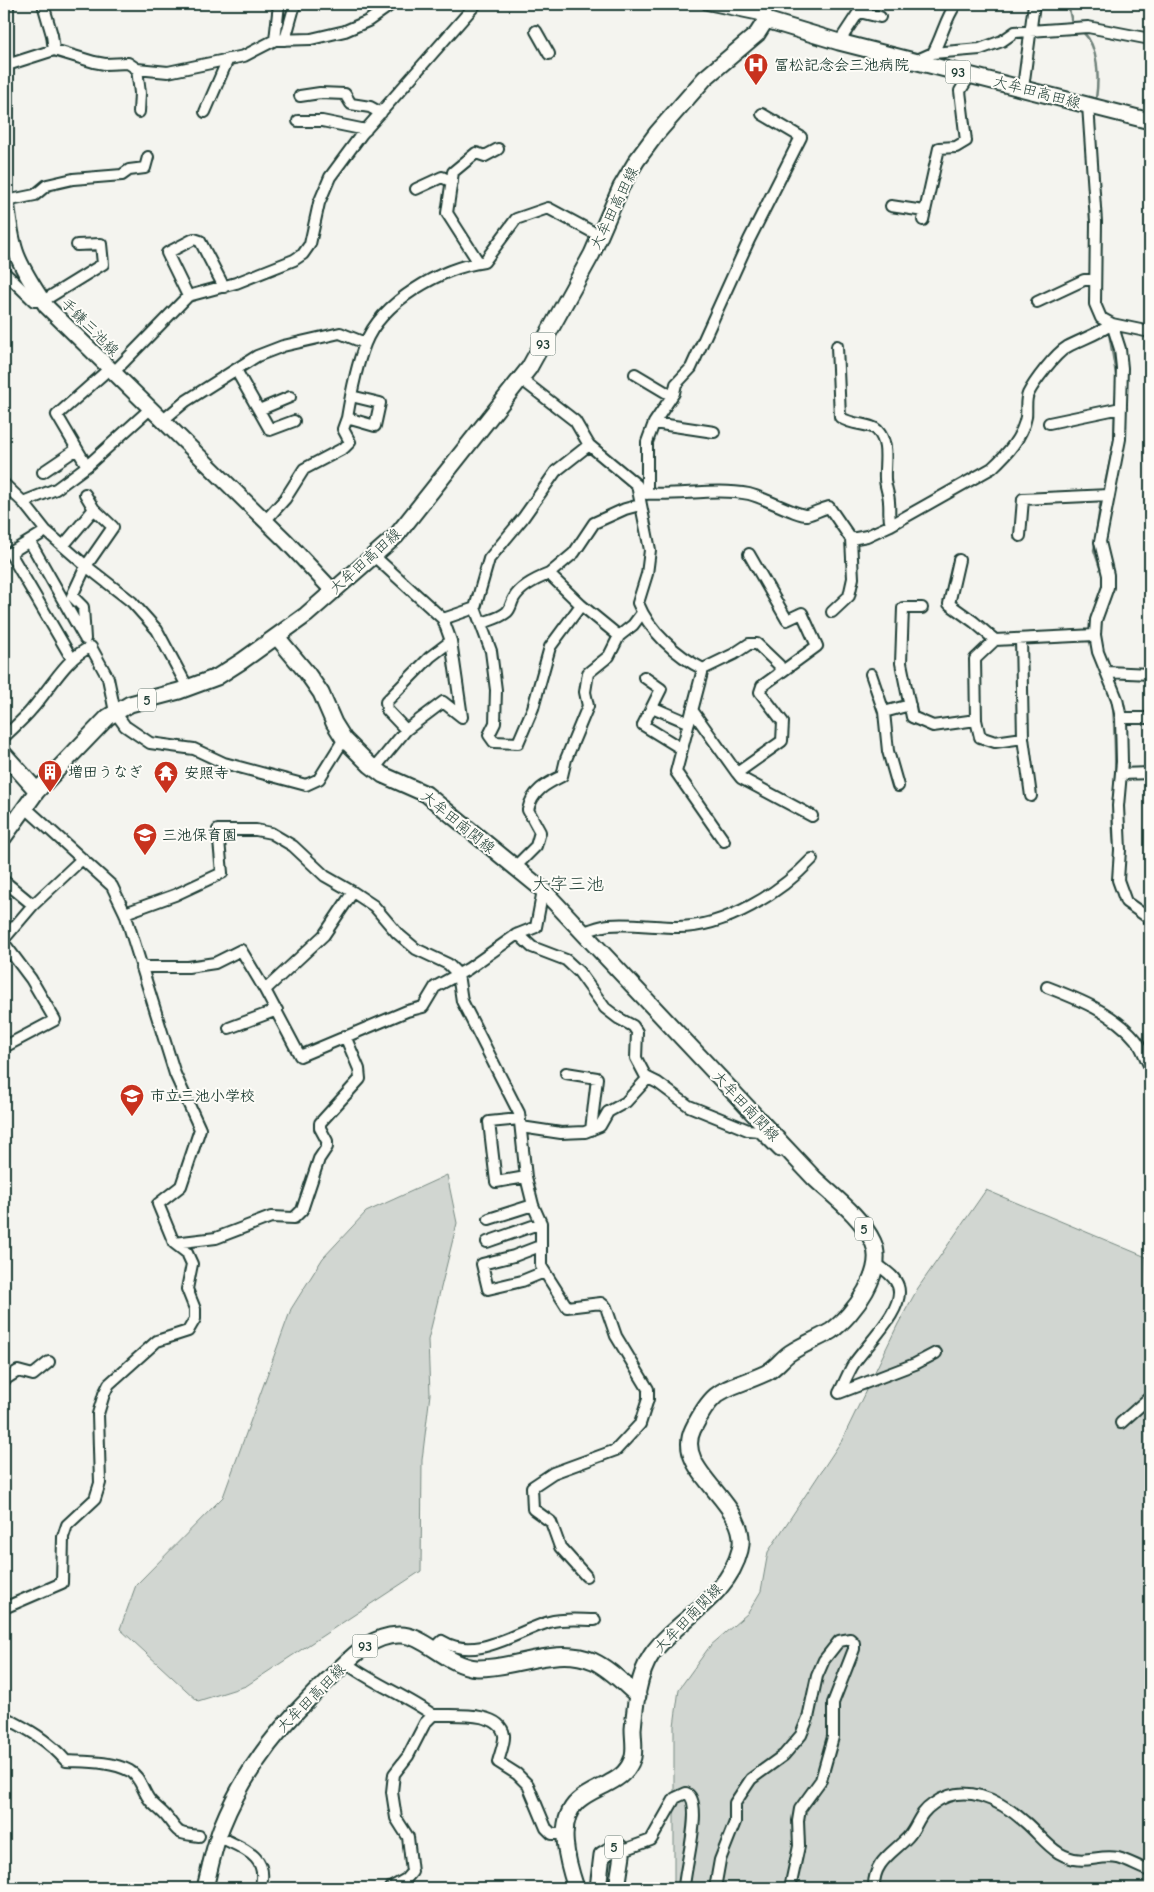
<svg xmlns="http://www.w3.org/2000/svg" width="1154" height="1892" viewBox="0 0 1154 1892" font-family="'Comic Neue','Klee One',sans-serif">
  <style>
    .green { fill: #d1d6d1; stroke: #788a82 }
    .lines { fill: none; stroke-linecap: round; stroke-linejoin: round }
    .stream { stroke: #6e8179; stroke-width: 2.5 }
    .street-casing { stroke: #1f3d34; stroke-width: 14 }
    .secondary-casing { stroke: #1f3d34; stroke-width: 18 }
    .primary-casing { stroke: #1f3d34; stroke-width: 19 }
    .street { stroke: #fdfcf7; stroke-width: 10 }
    .secondary { stroke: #fdfcf7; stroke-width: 14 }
    .primary { stroke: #fdfcf7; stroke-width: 15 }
    .labels { text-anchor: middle; stroke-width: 4; stroke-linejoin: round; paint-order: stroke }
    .shield { fill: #fdfcf7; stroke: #62766e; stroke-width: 1 }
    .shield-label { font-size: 14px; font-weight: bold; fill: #1f3d34 }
    .poi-label { font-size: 15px; font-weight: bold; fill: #1f3d34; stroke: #fdfcf7; text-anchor: start }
    .street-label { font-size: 15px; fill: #1f3d34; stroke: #fdfcf7 }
    .quarter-label { font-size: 18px; fill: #1f3d34; stroke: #fdfcf7 }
  </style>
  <rect width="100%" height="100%" fill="#f4f4ef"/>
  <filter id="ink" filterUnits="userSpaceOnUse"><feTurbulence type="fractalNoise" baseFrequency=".02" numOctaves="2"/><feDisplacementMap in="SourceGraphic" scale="10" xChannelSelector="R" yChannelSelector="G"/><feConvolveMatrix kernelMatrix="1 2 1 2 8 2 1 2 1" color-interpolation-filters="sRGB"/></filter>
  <g filter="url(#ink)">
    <path class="green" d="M447 1175 457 1223 428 1340 430 1394 422 1460 421 1571 246 1686 198 1701 120 1629 136 1585 223 1497 291 1309 323 1258 366 1212Z
      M986 1190 1146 1257 1150 1310V1888H674V1726L679 1689 710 1646 748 1613 761 1591 768 1552 842 1440 898 1324 918 1288Z"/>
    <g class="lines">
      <path class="stream" d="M1068 4 1072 23
        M1083 32C1099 47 1099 78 1096 99
        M1109 333 1117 380
        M1115 407 1117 385
        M1103 493 1114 443 1115 413
        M1096 535 1101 499
        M1096 541 1094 550 1104 579
        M1090 633 1092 615 1096 605
        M1090 639 1094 655
        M1113 702C1114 727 1116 752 1115 776 1114 803 1110 827 1116 854"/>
      <defs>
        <path id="street" d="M43 4 52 35 54 50
          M707 4 765 16
          M859 12 880 17
          M536 31 549 54
          M275 40 279 4
          M285 40 295 4
          M839 42 864 4
          M933 53C942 37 946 17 956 4
          M915 61 933 53 980 49 1002 41 1015 32 1088 27 1150 39
          M7 65 54 50 94 62 105 64 128 63 137 69 168 72 244 56 275 40 311 39 345 31 368 21 392 4
          M137 69 140 93 139 112
          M1023 88 1034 4
          M300 96 320 93 345 94 351 104 370 107 381 113
          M1088 105 1096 222 1095 304 1101 318 1112 324 1150 332
          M205 112 228 59
          M298 121H322L366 130
          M416 189 442 177 452 182
          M6 201 35 195 47 185 73 179 122 175 129 170 145 168 148 157
          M891 206 924 211
          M923 220 939 148 956 147 966 141 960 91 970 75
          M479 263 447 213 453 172 476 153 485 156 498 149
          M4 272 34 301H43L103 264 101 244 77 245
          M188 296 167 253 194 239 200 241 224 287
          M1037 302 1084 280H1095
          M1112 324 1120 349 1122 368 1120 439 1100 542 1108 575V587L1096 620 1095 635 1098 652 1117 699 1121 718 1122 762 1118 806 1120 850 1118 880 1126 902 1150 919
          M837 346 840 417C852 426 870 423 877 430 890 444 884 462 885 479 885 486 889 494 889 502 890 511 888 516 891 525
          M236 370 270 430 294 421
          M113 373 188 296 236 283 294 260 303 254 310 244 319 203 330 177 361 135 476 4
          M635 374 672 396
          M521 379 575 421 589 445 637 485 650 550 647 574 638 603C649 631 677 656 703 669L734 654 749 644H757L779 665 780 673 762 686 760 692 783 722 782 741 737 773 692 710
          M351 396 380 403 375 426 347 418C351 394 356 367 365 344 382 301 441 268 484 262L516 219 548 208 600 236
          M259 410 290 397
          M162 421 186 401 257 356 283 346 340 333 365 343
          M654 423 714 432
          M1049 423 1121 408
          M589 445 556 471 523 518 489 559 475 608 491 651 496 690 495 723 489 735 494 742 518 743 533 708 550 647 581 605 619 636
          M87 466 57 415 109 369
          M43 472 77 449
          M4 484 23 502 46 531 10 553 72 659
          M641 493C676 497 714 487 749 494 763 497 798 516 807 515 814 513 822 509 829 507L851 539 853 578 849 596 832 612
          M85 494 94 509 113 527 86 566 72 596 83 607 85 639
          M647 494V442L654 423 674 393 676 384 691 368 749 240 801 137 762 114
          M23 502 56 489 87 466 150 409
          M265 521 285 499 304 469 344 448 350 442 343 429 347 418
          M46 531 86 566 132 602 157 630 188 688
          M1020 536 1023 499 1109 495
          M851 539 867 536 891 525 992 468C1007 454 1022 438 1026 417 1027 410 1025 401 1028 394 1034 382 1055 354 1067 347 1082 339 1098 334 1112 324
          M30 542 84 637
          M63 546 94 509
          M749 554 787 620 802 613 817 646 780 673
          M374 556 443 619
          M959 560 949 604 974 622 995 640
          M581 605 549 574 574 553 594 523 625 509 640 505
          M922 608H903L901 663 912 717 933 726 976 720 980 737 995 742 1023 738
          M482 623C490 620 500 618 507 612 511 608 511 603 514 598 521 586 536 579 549 574
          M1021 639 1023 738 1031 796
          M703 669 676 772 724 841
          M1107 672 1150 674
          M871 674 884 712 910 705
          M644 677 661 689 643 725 682 749
          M652 707 689 723
          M884 712 888 751 898 786
          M1121 718H1150
          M976 720 975 659 995 640 1095 635
          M406 730 443 702 462 717 451 641
          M4 737C13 728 24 719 32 709 49 690 67 656 91 647L108 678 115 712 125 726 150 743 194 749 224 763 306 785 319 779 344 739
          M374 769 406 730 387 710 386 702 430 657 451 641 443 619 475 608
          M737 773 741 778 812 816
          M1121 774 1150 773
          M515 867 536 846 540 832 528 810C532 791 546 784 562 776L566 759 588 706 585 692 588 673 609 656 619 636 633 625 642 613
          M4 881 33 905
          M353 892 374 906 397 933 416 949 448 964 458 974 462 1001 519 1113 526 1177 533 1205 541 1223V1266L567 1307 601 1303 606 1307 616 1336 648 1389V1399L640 1424 616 1450 553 1473 532 1487 533 1509 551 1522 560 1547 586 1576
          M125 913 175 895 222 873 218 830H256L271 833 293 846 325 876 353 892 324 935 265 990 300 1056 407 1011 423 1007 435 987 468 969 516 935 536 927 543 890
          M583 932C591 930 600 926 609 925 632 923 655 927 678 927 726 927 780 893 812 859
          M518 934 532 947 566 960 579 972 605 1008 618 1018 633 1026 637 1032 636 1058 646 1077 658 1083 689 1106 748 1130 759 1131 779 1151 785 1147
          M4 939 33 905 82 859
          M4 943 31 979 55 1020 4 1047
          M141 967H188L215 963 241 950 265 990
          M1047 987C1078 999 1114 1013 1136 1040 1142 1047 1145 1058 1150 1067
          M229 1028 277 1010
          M566 1073 597 1078 591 1130
          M520 1119 489 1122 496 1182 526 1177
          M521 1127 561 1133 585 1132 600 1126 608 1112 626 1102 648 1078
          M489 1219 533 1205
          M487 1242 541 1223
          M174 1243 216 1238 271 1217 294 1218 302 1210 319 1159 327 1147V1141L320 1128V1123L360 1079 359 1069 345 1036
          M540 1246 514 1256 482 1264 488 1289 522 1281 544 1272
          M877 1264C884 1270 895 1276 898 1286 906 1309 865 1346 853 1365 848 1373 844 1384 839 1393L915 1364 936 1353
          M4 1380 18 1371 33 1375 49 1362
          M1121 1423 1150 1397
          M4 1608 62 1583 63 1537 67 1525 95 1499 100 1483 98 1414 104 1394 109 1384 157 1341 188 1331 195 1319V1309L187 1289 192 1264 187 1253 174 1243 158 1204 181 1186 200 1129 175 1074 125 913 112 886 26 808
          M433 1650 442 1641C477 1662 515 1632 549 1622 563 1618 581 1620 595 1620
          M346 1663C372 1683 405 1695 433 1715
          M4 1717C28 1729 48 1740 66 1761 87 1762 111 1761 130 1771 139 1776 142 1788 147 1796 151 1804 160 1809 166 1816 180 1833 174 1833 199 1836
          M228 1841C250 1851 269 1861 260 1888
          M621 1851 651 1840 675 1798 686 1793C705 1800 684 1870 684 1888
          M390 1888 406 1879 412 1872 408 1837 396 1818 392 1792 394 1774 408 1756 425 1723 433 1715C451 1716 500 1710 504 1735 505 1742 500 1754 498 1762L517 1774 528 1785 546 1828 552 1834H564
          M715 1888 720 1860 735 1822V1803L751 1779 784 1755 801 1735 808 1718 817 1676 824 1660 839 1641 850 1639 854 1643V1649L833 1703V1737L821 1780 800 1809 798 1821 799 1846 790 1888
          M874 1888C873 1862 892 1854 908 1837 918 1826 918 1814 933 1804 964 1781 1000 1800 1025 1822 1037 1832 1046 1845 1059 1853 1083 1867 1096 1854 1118 1858 1129 1861 1140 1868 1150 1871"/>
        <path id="secondary" d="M6 4V198C9 217 10 237 17 255 24 273 36 290 46 306L286 541 332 590
          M762 4 766 20"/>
        <path id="primary" d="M277 637 307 673 321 693 334 723 344 739 370 765 383 775 426 794 543 890 814 1178C833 1196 861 1216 873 1242 886 1270 854 1315 831 1331 818 1339 803 1344 790 1353 781 1359 776 1368 766 1373 725 1392 716 1383 693 1429 672 1472 752 1504 740 1550 728 1598 677 1619 652 1654 638 1674 635 1706 633 1729 633 1738 635 1748 633 1757 629 1770 621 1777 609 1783 598 1789 587 1793 578 1801 555 1821 568 1864 576 1888
          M4 754 37 791
          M4 837 37 791 108 717 130 704 179 691 217 677 242 661 306 615 396 536 529 368 592 254 621 187 637 160 657 133 705 78 757 34 766 20 839 42 1150 121
          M205 1888C210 1868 214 1846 222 1826 246 1766 286 1719 333 1675 352 1657 370 1636 398 1635 424 1633 446 1666 477 1668 515 1669 556 1645 593 1661 610 1669 624 1684 638 1696
          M598 1888 602 1855 617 1846 620 1848 622 1855 617 1888"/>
      </defs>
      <use href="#street" class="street-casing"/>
      <use href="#secondary" class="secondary-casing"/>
      <use href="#primary" class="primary-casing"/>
      <use href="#street" class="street"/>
      <use href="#secondary" class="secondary"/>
      <use href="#primary" class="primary"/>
    </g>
  </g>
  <defs>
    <symbol id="hospital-pin" viewBox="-11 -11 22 30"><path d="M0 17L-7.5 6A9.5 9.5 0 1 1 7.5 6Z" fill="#c8321e" stroke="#fdfcf7"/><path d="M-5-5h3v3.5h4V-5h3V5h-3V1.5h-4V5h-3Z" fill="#fff"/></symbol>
    <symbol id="building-pin" viewBox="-11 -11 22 30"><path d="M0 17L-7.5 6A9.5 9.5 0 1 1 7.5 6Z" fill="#c8321e" stroke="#fdfcf7"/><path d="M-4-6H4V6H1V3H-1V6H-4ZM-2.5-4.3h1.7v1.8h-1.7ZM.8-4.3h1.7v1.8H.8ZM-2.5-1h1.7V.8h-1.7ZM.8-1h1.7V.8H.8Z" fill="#fff"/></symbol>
    <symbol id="temple-pin" viewBox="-11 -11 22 30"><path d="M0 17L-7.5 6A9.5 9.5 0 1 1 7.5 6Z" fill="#c8321e" stroke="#fdfcf7"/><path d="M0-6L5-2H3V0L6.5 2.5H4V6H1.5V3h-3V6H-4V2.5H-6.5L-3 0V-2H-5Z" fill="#fff"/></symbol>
    <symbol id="school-pin" viewBox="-11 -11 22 30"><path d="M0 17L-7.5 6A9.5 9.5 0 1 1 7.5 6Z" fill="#c8321e" stroke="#fdfcf7"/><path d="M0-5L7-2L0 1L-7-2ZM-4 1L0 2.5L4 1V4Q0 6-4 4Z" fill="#fff"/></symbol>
  </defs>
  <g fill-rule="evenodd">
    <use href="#hospital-pin" x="742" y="51" width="28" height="38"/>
    <use href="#building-pin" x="36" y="758" width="28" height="38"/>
    <use href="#temple-pin" x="152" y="759" width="28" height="38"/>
    <use href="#school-pin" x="131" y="821" width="28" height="38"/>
    <use href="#school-pin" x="118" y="1082" width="28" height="38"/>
  </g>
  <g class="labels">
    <g class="shield">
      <rect x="945.5" y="60.5" width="25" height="23" rx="4"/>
      <rect x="530.5" y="332.5" width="25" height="23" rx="4"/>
      <rect x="138" y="688.5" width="18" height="23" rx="4"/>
      <rect x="855" y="1217.5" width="18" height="23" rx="4"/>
      <rect x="352.5" y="1634.5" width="25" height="23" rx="4"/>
      <rect x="605" y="1835.5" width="18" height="23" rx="4"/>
    </g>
    <g class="shield-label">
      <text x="958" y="77">93</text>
      <text x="543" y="349">93</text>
      <text x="147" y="705">5</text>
      <text x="864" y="1234">5</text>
      <text x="365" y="1651">93</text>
      <text x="614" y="1852">5</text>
    </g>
    <g class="poi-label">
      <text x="774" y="70">冨松記念会三池病院</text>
      <text x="68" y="777">増田うなぎ</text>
      <text x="184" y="778">安照寺</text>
      <text x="162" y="840">三池保育園</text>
      <text x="150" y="1101">市立三池小学校</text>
    </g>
    <g class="street-label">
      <text transform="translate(1037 92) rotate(15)" y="5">大牟田高田線</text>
      <text transform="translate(614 208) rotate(-64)" y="5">大牟田高田線</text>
      <text transform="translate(90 327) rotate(45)" y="5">手鎌三池線</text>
      <text transform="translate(365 561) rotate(-42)" y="5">大牟田高田線</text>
      <text transform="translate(458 822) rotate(39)" y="5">大牟田南関線</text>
      <text transform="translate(746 1106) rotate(47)" y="5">大牟田南関線</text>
      <text transform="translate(688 1618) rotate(-46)" y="5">大牟田南関線</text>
      <text transform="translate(311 1698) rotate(-45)" y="5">大牟田高田線</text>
    </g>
    <g class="quarter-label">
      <text x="568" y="890">大字三池</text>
    </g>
  </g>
  <rect width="1154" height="1892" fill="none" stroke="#fdfcf7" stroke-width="20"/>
  <rect x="10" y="10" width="1134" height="1872" fill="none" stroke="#1f3d34" stroke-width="2" filter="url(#ink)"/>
</svg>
